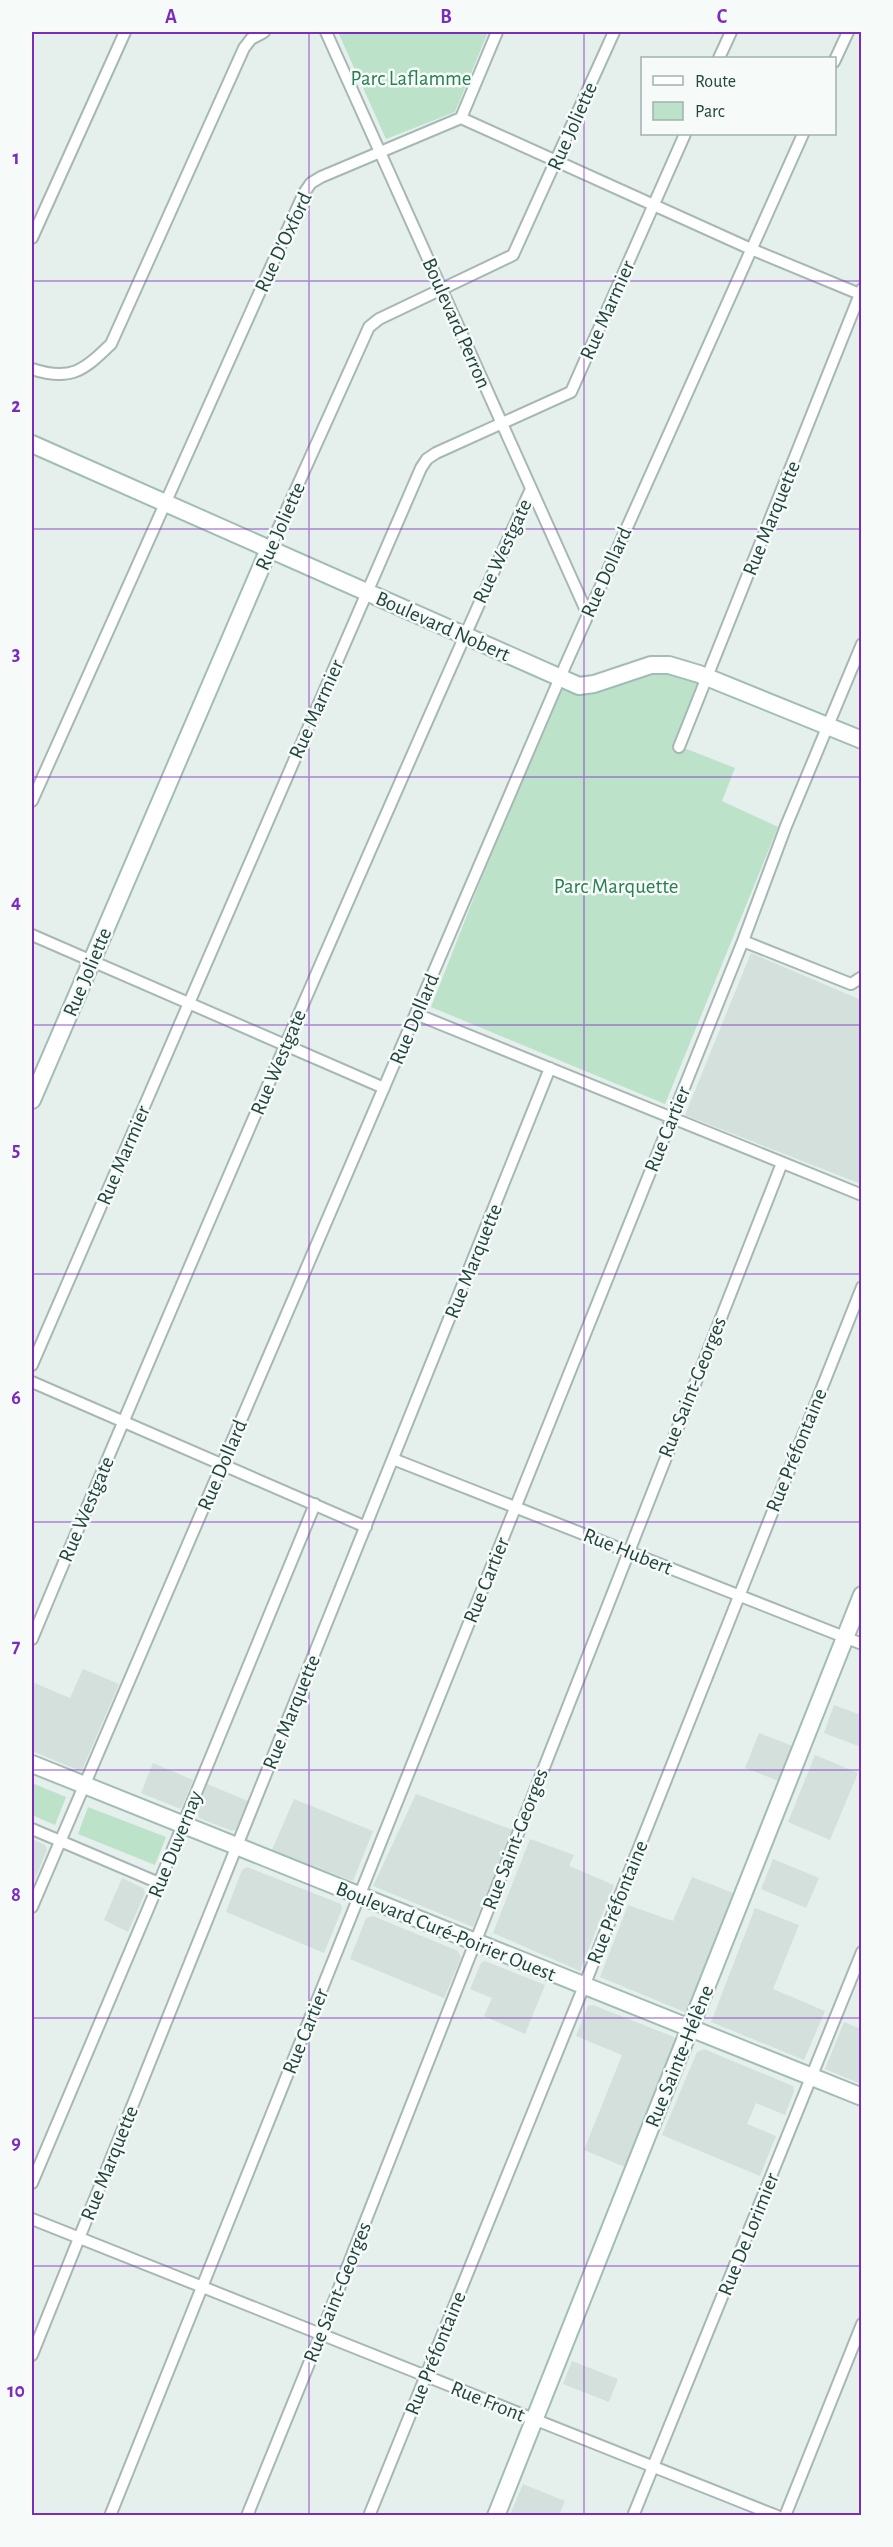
<svg xmlns="http://www.w3.org/2000/svg" width="893" height="2547" viewBox="0 0 893 2547" font-family="'Alegreya Sans',sans-serif">
  <style>
    .built { fill: #d3e0db }
    .green { fill: #bce2ca }
    .lines { fill: none; stroke-linecap: round; stroke-linejoin: round }
    .street-casing { stroke: #a7b8b4; stroke-width: 14 }
    .secondary-casing { stroke: #a2bcb6; stroke-width: 20 }
    .street { stroke: #fff; stroke-width: 10 }
    .secondary { stroke: #fff; stroke-width: 16 }
    .grid { fill: none; stroke: #7b2cbf; stroke-width: 1.5; stroke-opacity: 0.55 }
    .labels { text-anchor: middle; stroke-width: 5; stroke-linejoin: round; paint-order: stroke }
    .park-label { font-size: 21px; fill: #287f51; stroke: #f6fbf9 }
    .street-label { font-size: 21px; fill: #22443e; stroke: #f6fbf9 }
    .neatline { fill: none; stroke: #7b2cbf; stroke-width: 2 }
    .grid-label { font-size: 20px; text-anchor: middle; font-weight: bold; fill: #7b2cbf }
  </style>
  <rect width="100%" height="100%" fill="#e5efec"/>
  <path class="built" d="M751 953 861 1000V1184L685 1115Z
    M83 1669 119 1684 82 1770H78L32 1751V1682L70 1698Z
    M834 1705 861 1715V1747L824 1733Z
    M759 1733 793 1746 779 1781 745 1768Z
    M815 1755 858 1773 830 1840 788 1822Z
    M153 1763 193 1780 181 1809 141 1793Z
    M207 1784 248 1801 236 1830 232 1831 199 1818 198 1810Z
    M416 1794 513 1830 473 1927 373 1886Z
    M294 1799 373 1831 353 1881 272 1850Z
    M32 1839 45 1845 47 1850 32 1886Z
    M530 1839 574 1855 569 1866 614 1885 580 1971 493 1933Z
    M773 1859 819 1878 806 1908 761 1889Z
    M247 1867 341 1904 342 1909 324 1953 226 1912 242 1870Z
    M692 1877 736 1894 687 2013 600 1977 628 1905 673 1921Z
    M122 1878 143 1888 145 1893 128 1932 104 1920Z
    M755 1908 799 1925 773 1989 825 2011 804 2060 711 2022Z
    M373 1916 458 1951 461 1958 444 1998 350 1959 366 1918Z
    M485 1961 545 1985 525 2034 484 2016 492 1998 470 1989 481 1963Z
    M593 2005 674 2037 676 2041 625 2167 584 2150 622 2055 576 2036 588 2006Z
    M844 2022 861 2029V2084L825 2069Z
    M704 2049 793 2086 794 2091 785 2115 756 2103 747 2124 776 2136 760 2176 662 2135 697 2052Z
    M572 2361 618 2379 609 2402 563 2384Z
    M523 2484 565 2501 559 2515H510Z"/>
  <path class="green" d="M338 32H488L455 112 386 139Z
    M644 670 707 678 679 746 735 768 722 801 778 827 665 1104 431 1007 560 678 585 689Z
    M32 1783 66 1797 55 1825 32 1815Z
    M88 1807 166 1837 155 1865 78 1834Z"/>
  <g class="lines">
    <defs>
      <path id="street" d="M326 32 588 615
        M719 58 731 32
        M834 62 848 32
        M461 118 751 249 862 295
        M32 238 125 32
        M32 369C71 382 84 370 111 344L244 48 251 39 264 32
        M269 549 369 327 379 319 513 255 614 32
        M679 747 862 289
        M32 801 304 193 311 183 321 177 461 118 497 32
        M32 935 384 1088
        M743 941 851 984 862 977
        M416 1014 862 1195
        M32 1365 421 468 427 459 436 453 571 392 685 134
        M32 1382 366 1527
        M393 1459 862 1644
        M32 1639C123 1420 217 1202 312 984 384 819 456 653 531 489
        M32 1829 159 1883
        M32 1907 565 666 803 134
        M32 2183 159 1883 315 1504
        M32 2219 777 2516
        M32 2355 550 1068
        M110 2516 743 941 786 826 862 644
        M247 2516 321 2334 782 1163
        M369 2516 584 1986 862 1287
        M633 2516 862 1952
        M785 2516 862 2324"/>
      <path id="secondary" d="M32 444 579 686 594 684 651 665H669L699 674 862 740
        M32 1100 269 549
        M32 1764 862 2097
        M496 2516 862 1595"/>
    </defs>
    <use href="#street" class="street-casing"/>
    <use href="#secondary" class="secondary-casing"/>
    <use href="#street" class="street"/>
    <use href="#secondary" class="secondary"/>
  </g>
  <path class="grid" d="M309 32V2516M584 32V2516M32 281H862M32 529H862M32 777H862M32 1025H862M32 1274H862M32 1522H862M32 1770H862M32 2018H862M32 2266H862"/>
  <g class="labels">
    <g class="park-label">
      <text x="411" y="85">Parc Laflamme</text>
      <text x="616" y="893">Parc Marquette</text>
    </g>
    <g class="street-label">
      <text transform="translate(572 126) rotate(-66)" y="7">Rue Joliette</text>
      <text transform="translate(283 242) rotate(-65)" y="7">Rue D'Oxford</text>
      <text transform="translate(607 310) rotate(-66)" y="7">Rue Marmier</text>
      <text transform="translate(457 323) rotate(66)" y="7">Boulevard Perron</text>
      <text transform="translate(771 518) rotate(-68)" y="7">Rue Marquette</text>
      <text transform="translate(280 526) rotate(-66)" y="7">Rue Joliette</text>
      <text transform="translate(502 551) rotate(-65)" y="7">Rue Westgate</text>
      <text transform="translate(606 572) rotate(-66)" y="7">Rue Dollard</text>
      <text transform="translate(443 626) rotate(24)" y="7">Boulevard Nobert</text>
      <text transform="translate(316 709) rotate(-66)" y="7">Rue Marmier</text>
      <text transform="translate(87 972) rotate(-67)" y="7">Rue Joliette</text>
      <text transform="translate(414 1019) rotate(-67)" y="7">Rue Dollard</text>
      <text transform="translate(278 1062) rotate(-67)" y="7">Rue Westgate</text>
      <text transform="translate(667 1129) rotate(-68)" y="7">Rue Cartier</text>
      <text transform="translate(123 1155) rotate(-67)" y="7">Rue Marmier</text>
      <text transform="translate(473 1261) rotate(-68)" y="7">Rue Marquette</text>
      <text transform="translate(692 1387) rotate(-68)" y="7">Rue Saint-Georges</text>
      <text transform="translate(796 1450) rotate(-68)" y="7">Rue Préfontaine</text>
      <text transform="translate(222 1465) rotate(-67)" y="7">Rue Dollard</text>
      <text transform="translate(86 1509) rotate(-67)" y="7">Rue Westgate</text>
      <text transform="translate(628 1551) rotate(22)" y="7">Rue Hubert</text>
      <text transform="translate(486 1580) rotate(-68)" y="7">Rue Cartier</text>
      <text transform="translate(291 1712) rotate(-68)" y="7">Rue Marquette</text>
      <text transform="translate(515 1839) rotate(-69)" y="7">Rue Saint-Georges</text>
      <text transform="translate(175 1844) rotate(-68)" y="7">Rue Duvernay</text>
      <text transform="translate(617 1902) rotate(-68)" y="7">Rue Préfontaine</text>
      <text transform="translate(446 1931) rotate(22)" y="7">Boulevard Curé-Poirier Ouest</text>
      <text transform="translate(305 2031) rotate(-68)" y="7">Rue Cartier</text>
      <text transform="translate(679 2056) rotate(-68)" y="7">Rue Sainte-Hélène</text>
      <text transform="translate(109 2163) rotate(-68)" y="7">Rue Marquette</text>
      <text transform="translate(748 2234) rotate(-68)" y="7">Rue De Lorimier</text>
      <text transform="translate(337 2292) rotate(-68)" y="7">Rue Saint-Georges</text>
      <text transform="translate(435 2353) rotate(-68)" y="7">Rue Préfontaine</text>
      <text transform="translate(488 2401) rotate(22)" y="7">Rue Front</text>
    </g>
  </g>
  <rect width="893" height="2547" fill="none" stroke="#f6fbf9" stroke-width="66"/>
  <rect x="641" y="57" width="195" height="78" fill="#f6fbf9" stroke="#a1b2ae" stroke-width="1.5"/>
  <rect x="653" y="76" width="30" height="9" fill="#ffffff" stroke="#a1b2ae" stroke-width="1.5"/>
  <text x="695" y="87" font-size="18" fill="#22443e">Route</text>
  <rect x="653" y="102" width="30" height="18" fill="#bce2ca" stroke="#a1b2ae" stroke-width="1.5"/>
  <text x="695" y="117" font-size="18" fill="#22443e">Parc</text>
  <rect x="33" y="33" width="827" height="2481" class="neatline"/>
  <g class="grid-label">
    <text x="171" y="23">A</text>
    <text x="446" y="23">B</text>
    <text x="722" y="23">C</text>
    <text x="16" y="164">1</text>
    <text x="16" y="412">2</text>
    <text x="16" y="660">3</text>
    <text x="16" y="908">4</text>
    <text x="16" y="1156">5</text>
    <text x="16" y="1404">6</text>
    <text x="16" y="1652">7</text>
    <text x="16" y="1901">8</text>
    <text x="16" y="2149">9</text>
    <text x="16" y="2397">10</text>
  </g>
</svg>
